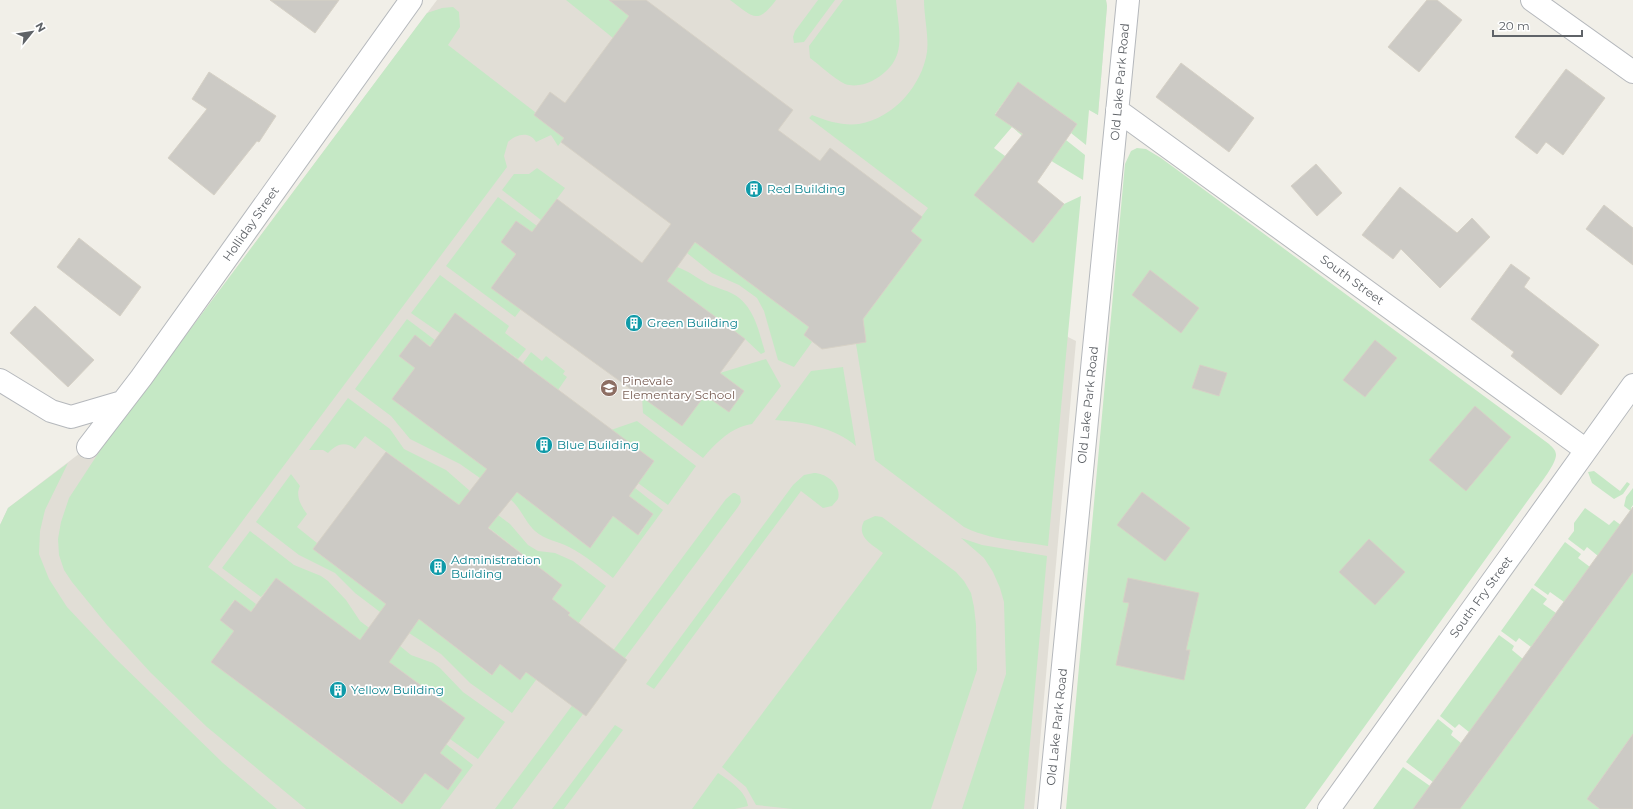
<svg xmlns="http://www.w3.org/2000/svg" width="1633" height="809" viewBox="0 0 1633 809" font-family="Montserrat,sans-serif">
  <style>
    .education { fill: #e1ded6 }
    .green { fill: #c5e8c5 }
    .building { fill: #cccac5; stroke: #d6d1c6 }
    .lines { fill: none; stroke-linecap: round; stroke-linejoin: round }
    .minor-casing { stroke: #b5b8bc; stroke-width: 24 }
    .minor { stroke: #fff; stroke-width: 22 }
    .labels { text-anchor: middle; stroke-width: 3.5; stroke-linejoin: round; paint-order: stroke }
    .street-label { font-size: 12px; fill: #5f6368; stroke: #fff }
    .culture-label { font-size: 12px; fill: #0d838f; stroke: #fff; text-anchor: start }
    .education-label { font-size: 12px; fill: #785e54; stroke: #fff; text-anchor: start }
  </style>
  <rect width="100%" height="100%" fill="#f1efe8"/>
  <path class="education" d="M437 0H1106L1107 6 1098 115 963 28 946 162 1068 337 1076 341 1034 809H0V525L8 508 88 447 103 446Z"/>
  <path class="green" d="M566 0H609L744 103 613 38Z
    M730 0H776C757 26 752 16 730 0Z
    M818 0H835L804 42 794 43 793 37 795 31Z
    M843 0H896C899 35 909 61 872 81 864 85 854 87 845 84 833 78 821 66 810 58L809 46Z
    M924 0H1106L1107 6 1098 115 1089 110 1086 145 1071 133 1077 124 1018 83 995 114 1054 157 1066 140 1085 155 1083 180 1053 162 1012 127 994 148 1005 156 1033 243 1064 204 1081 196 1048 546C1020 541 990 540 964 527L875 460 856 344 866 342 863 319 922 240 911 231 928 208 809 118 812 115C826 121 844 126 859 124 894 118 922 85 927 52 929 36 924 17 924 0Z
    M453 7 459 12 460 27 448 45 535 112 534 115 564 138 558 146 551 135 536 142C530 131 516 134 508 142L504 156 507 167 208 567 256 604 251 612 234 600 220 620 234 631 211 662 401 804 425 773 448 790 462 770 439 753 446 744 473 765 440 809H306L207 727 151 673 107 625 72 582 64 570 59 555 58 539 61 522 69 498 103 446 427 13 442 8Z
    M1137 148 1146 149 1161 158 1549 444C1552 447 1556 450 1556 455 1556 464 1540 484 1534 492L1305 809H1066L1125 164 1131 151Z
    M537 168 565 188 541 220 502 190 514 174H529Z
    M498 197 537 226 532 233 516 221 501 242 516 254 493 286 522 308 515 317 446 266Z
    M690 238 809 327 804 335 812 342 794 367 778 360 764 311 757 298 739 285 712 273 687 253Z
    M677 267C689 271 698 279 710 285 717 288 726 290 733 294 754 305 759 332 765 352L761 354 745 339 663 278Z
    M440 275 509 326 505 333 526 349 518 359 455 313 440 333 411 313Z
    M407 319 435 340 430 346 415 336 399 356 415 368 392 399 494 474 487 483 460 464 410 439 391 416 355 389Z
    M531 352 542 361 546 356 565 371 563 374 567 377 558 390 523 363Z
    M766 359 781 386 752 424C731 427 716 443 703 458L643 413 642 396 682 426 720 373Z
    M843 367 856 446C834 427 803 422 775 420L811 371Z
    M348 398 390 429 404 449 446 470 470 491 467 511 365 436 355 449C345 441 337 444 328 453L323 450H309Z
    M637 421 696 466 668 505 638 483 654 461 611 430Z
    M68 463 45 510 40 531 39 554 49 579 67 607 115 658 223 763 277 809H0V525L8 508Z
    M1594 471 1620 491 1627 482 1630 484 1623 494 1614 499 1592 483 1588 472Z
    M814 473C826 473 842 485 838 499L832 506 823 508 801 491 654 689 646 684 793 485 804 475Z
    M291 474 300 486C295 496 301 506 307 514L297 527 317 543 313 549 394 610 388 618 355 593 335 573 299 555 256 522Z
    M511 487 590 548 613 516 639 535 653 514 629 496 635 488 663 510 613 578C599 567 585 555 569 547 558 541 545 540 535 531 525 522 521 508 510 499Z
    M1633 488V505L1631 508 1633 513 1624 506 1626 497Z
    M733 493H735L740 496 741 502 738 507 512 809H495L726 499Z
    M1585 508 1609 525 1614 520 1633 534 1598 556 1587 547 1584 551 1568 539 1574 531V523Z
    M498 515 510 524 528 545 538 551 555 553 573 561 606 586 564 643 554 634 570 613 552 599 562 585 484 524Z
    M875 516 882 517 956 572 964 581 971 593 974 607 976 625 977 670 931 809H793L756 805 746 787 722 767 883 553C872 544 856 537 864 521Z
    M250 531 294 565 321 576 328 581 346 600 360 621 376 633 367 645 276 578 261 597 222 568Z
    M961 538 982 545 1047 556 1024 809H962L1006 674 1004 602 1000 588 993 572 984 558Z
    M1565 542 1581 554 1578 558 1590 567 1564 602 1550 592 1548 595 1534 585Z
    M1633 572V734L1587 799 1600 809H1460L1518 730 1469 732 1459 724 1455 728 1440 716 1499 635 1514 646 1512 650 1523 659 1533 709Z
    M1532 588 1547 599 1543 604 1556 613 1531 647 1519 638 1516 642 1501 631Z
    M419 619 491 675 500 664 520 679 539 654 549 662 512 713 470 683 441 654 409 633Z
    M400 646 411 655 433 663 440 668 463 692 505 722 478 759 450 739 465 718 384 658Z
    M1438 719 1453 731 1451 735 1461 743 1433 782 1406 762Z
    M615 725 623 730 564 809H552Z
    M1403 767 1430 786 1413 809H1373Z
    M718 773C730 781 746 791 748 806L735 809H692Z"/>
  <path class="building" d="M270 0H339L315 33Z
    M609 0H646L793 110 778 130 820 161 830 148 922 217 911 231 922 240 863 319 866 342 822 349 804 335 809 327 695 242 667 281 745 339 720 373 744 391 729 412 705 395 682 426 491 288 516 254 501 242 516 221 532 232 557 199 642 263 671 224 561 142 564 138 534 115 550 92 565 103 629 16Z
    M1427 0H1437L1462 20 1419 72 1388 47Z
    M1181 63 1254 118 1229 152 1156 97Z
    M1566 69 1605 98 1563 155 1546 142 1537 154 1515 137Z
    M209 72 276 116 259 142 257 141 214 195 168 158 207 109 192 99Z
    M1018 82 1077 124 1037 182 1064 204 1033 243 974 195 1023 134 995 115Z
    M1316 164 1342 193 1317 216 1291 186Z
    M1400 187 1457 233 1472 218 1490 237 1440 288 1401 249 1393 259 1362 235Z
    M1604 205 1633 228V265L1586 229Z
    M79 238 141 287 120 316 57 267Z
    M1511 264 1530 278 1524 287 1599 345 1561 395 1511 356 1514 352 1471 319Z
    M1150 270 1199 308 1181 333 1132 295Z
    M35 306 94 360 68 387 10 333Z
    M455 313 654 461 629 496 653 514 638 535 613 516 590 548 517 492 488 528 562 585 552 599 570 613 568 615 627 660 586 716 526 672 520 680 500 664 492 675 419 619 389 662 465 718 440 753 462 770 448 790 425 773 402 804 211 662 234 631 220 620 235 600 251 612 276 578 360 640 386 604 313 549 386 452 459 505 487 469 392 399 415 368 399 356 415 335 430 347Z
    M1375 340 1397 358 1365 397 1343 380Z
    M1200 365 1227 373 1219 396 1192 388Z
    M1475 406 1511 437 1466 491 1429 460Z
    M1142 492 1190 528 1165 561 1117 525Z
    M1633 507V572L1518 730 1460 809H1413Z
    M1369 539 1405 572 1375 605 1339 572Z
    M1128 578 1199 593 1186 650H1190L1184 680 1116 665 1129 603 1123 602Z
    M1633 734V809H1600L1587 799Z"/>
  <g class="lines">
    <defs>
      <path id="minor" d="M1532 0 1633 72
        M1117 110 1586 450
        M0 380 51 411 71 417 122 402
        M88 447 141 378 411 0
        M1049 809 1128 0
        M1329 809 1633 385"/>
    </defs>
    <use href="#minor" class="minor-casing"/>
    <use href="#minor" class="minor"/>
  </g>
  <defs>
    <symbol id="building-disc" viewBox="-11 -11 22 22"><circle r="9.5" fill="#0f9aa8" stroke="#fff"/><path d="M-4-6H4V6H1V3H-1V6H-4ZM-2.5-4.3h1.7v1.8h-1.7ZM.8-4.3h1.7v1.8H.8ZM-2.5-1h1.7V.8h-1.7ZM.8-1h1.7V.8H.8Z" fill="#fff"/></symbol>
    <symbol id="school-disc" viewBox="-11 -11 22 22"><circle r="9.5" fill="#8d6e63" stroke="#fff"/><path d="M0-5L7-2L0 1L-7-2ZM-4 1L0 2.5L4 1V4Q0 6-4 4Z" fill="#fff"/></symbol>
  </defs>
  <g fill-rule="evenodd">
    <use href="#building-disc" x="744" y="179" width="20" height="20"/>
    <use href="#building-disc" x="624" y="313" width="20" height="20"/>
    <use href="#school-disc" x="599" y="378" width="20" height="20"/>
    <use href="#building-disc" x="534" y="435" width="20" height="20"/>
    <use href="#building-disc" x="428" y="557" width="20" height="20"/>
    <use href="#building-disc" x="328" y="680" width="20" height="20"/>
  </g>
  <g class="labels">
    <g class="street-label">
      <text transform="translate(1120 82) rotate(-85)" y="4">Old Lake Park Road</text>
      <text transform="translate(251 224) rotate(-55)" y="4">Holliday Street</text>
      <text transform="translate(1352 280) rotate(36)" y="4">South Street</text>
      <text transform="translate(1088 405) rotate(-84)" y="4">Old Lake Park Road</text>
      <text transform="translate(1481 597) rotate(-54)" y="4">South Fry Street</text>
      <text transform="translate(1057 727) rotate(-84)" y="4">Old Lake Park Road</text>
    </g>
    <g class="culture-label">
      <text x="767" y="193">Red Building</text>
      <text x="647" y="327">Green Building</text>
      <text x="557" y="449">Blue Building</text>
      <text x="451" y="564">Administration<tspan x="451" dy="14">Building</tspan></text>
      <text x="351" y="694">Yellow Building</text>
    </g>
    <g class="education-label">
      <text x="622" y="385">Pinevale<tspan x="622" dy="14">Elementary School</tspan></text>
    </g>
  </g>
  <g transform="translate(32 32) rotate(60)" stroke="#ffffff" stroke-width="3" paint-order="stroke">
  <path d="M0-3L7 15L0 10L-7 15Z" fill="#5f6368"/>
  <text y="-6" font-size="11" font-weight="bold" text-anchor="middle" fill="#5f6368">N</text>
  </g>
  <path d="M1493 30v6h89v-6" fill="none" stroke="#5f6368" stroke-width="2"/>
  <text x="1499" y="30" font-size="12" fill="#5f6368" stroke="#ffffff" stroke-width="3" paint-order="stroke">20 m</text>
</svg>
